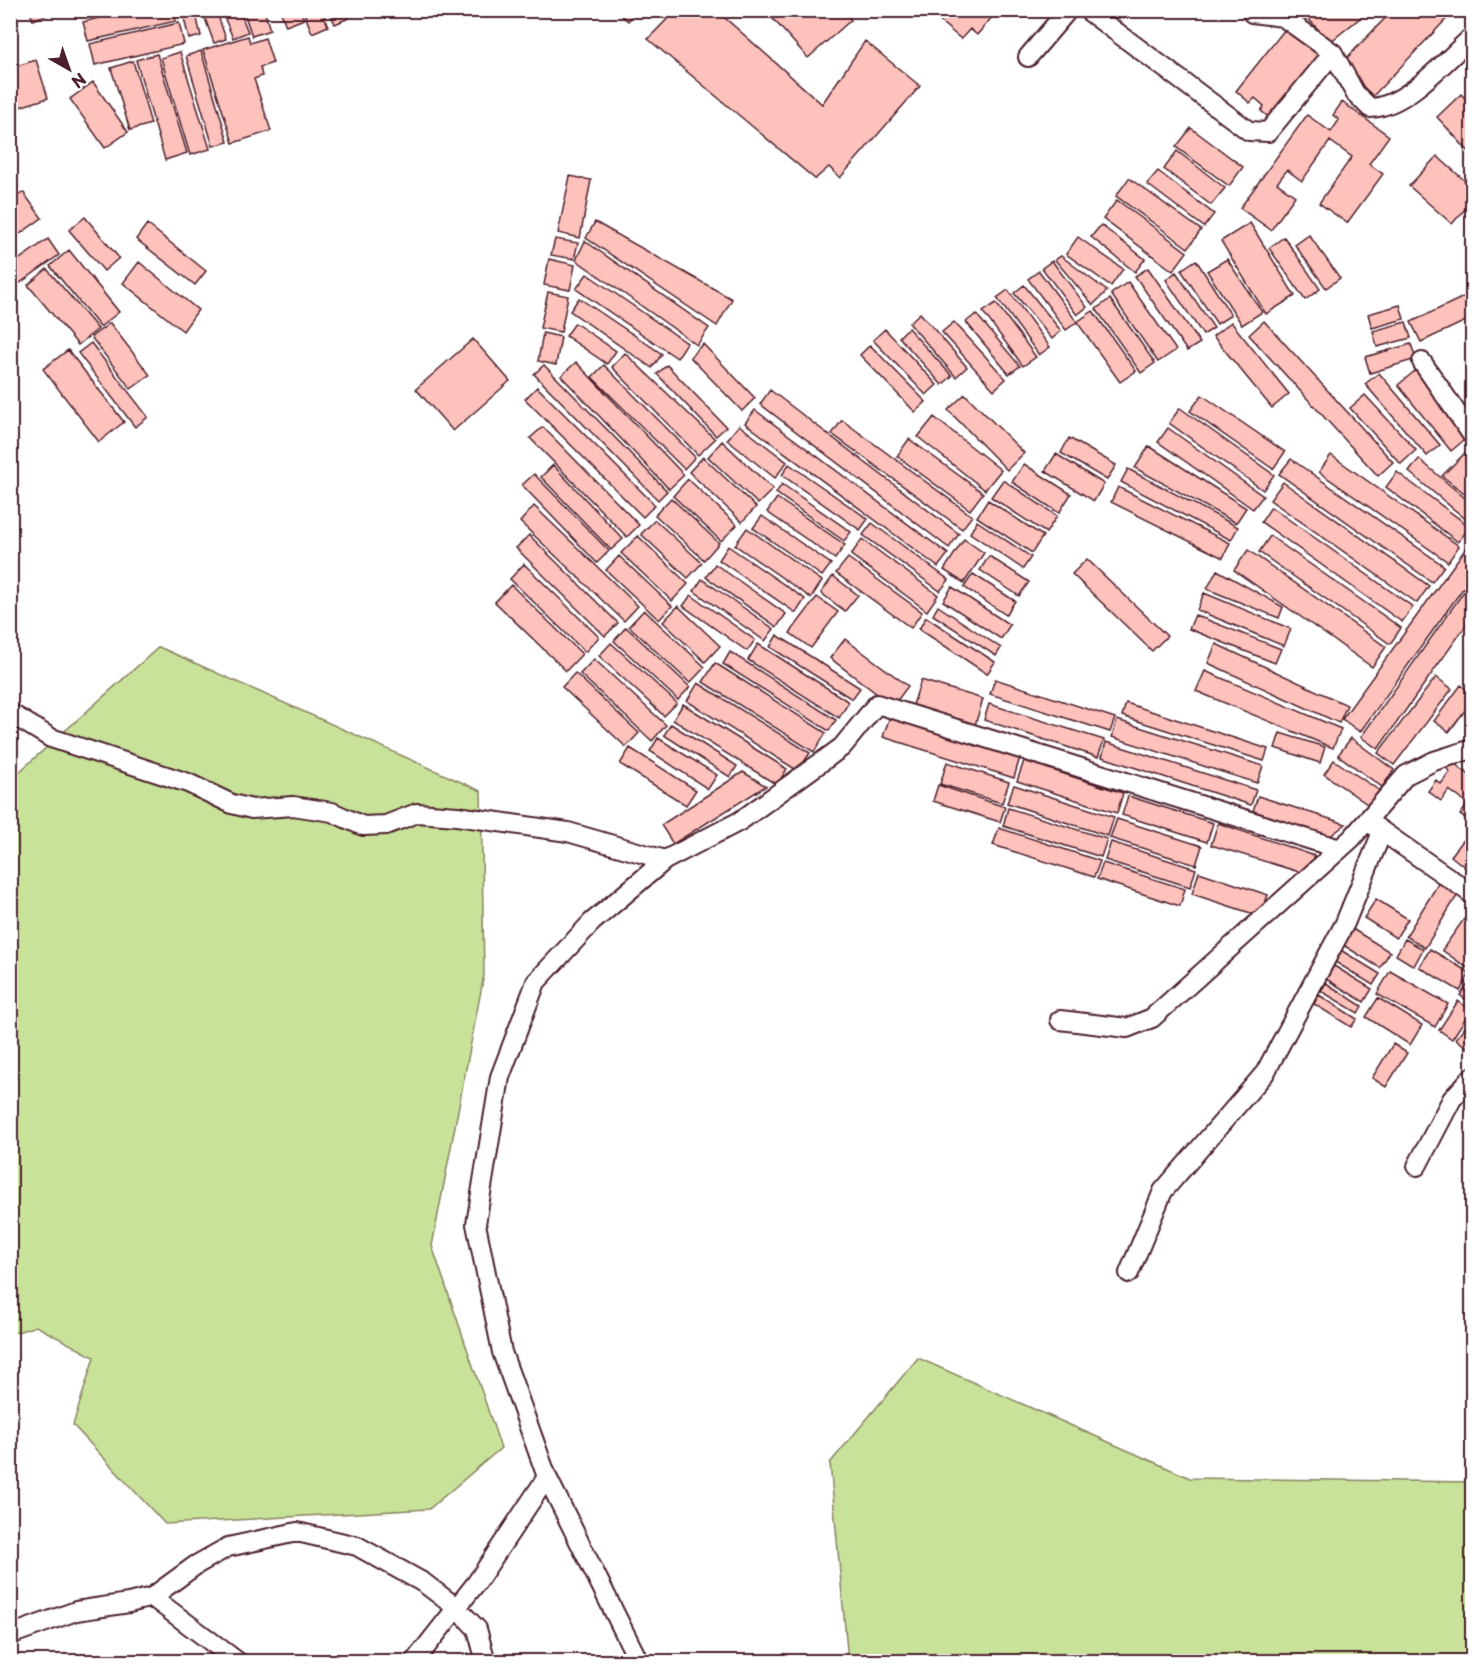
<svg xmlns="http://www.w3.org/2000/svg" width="1483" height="1672" viewBox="0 0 1483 1672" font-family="'Playpen Sans',sans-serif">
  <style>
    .green { fill: #c8e399; stroke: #898162; stroke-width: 1.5 }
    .building { fill: #fec2bc; stroke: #4a1f2b; stroke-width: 1.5 }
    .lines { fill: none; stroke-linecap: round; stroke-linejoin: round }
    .street-casing { stroke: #4a1f2b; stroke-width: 22 }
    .street { stroke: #fff; stroke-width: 18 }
  </style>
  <rect width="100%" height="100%" fill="#fff"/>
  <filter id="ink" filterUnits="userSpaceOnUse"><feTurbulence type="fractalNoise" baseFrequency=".0167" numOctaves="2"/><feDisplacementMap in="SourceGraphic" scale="12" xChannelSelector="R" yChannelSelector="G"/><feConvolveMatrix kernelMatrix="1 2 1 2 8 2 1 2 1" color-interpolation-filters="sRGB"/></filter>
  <g filter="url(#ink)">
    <path class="green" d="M159 647 481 791 484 975 432 1246 501 1448 429 1509 165 1524 73 1425 94 1357 36 1326 11 1334 10 780Z
      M918 1358 1190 1478 1472 1482V1661H848L830 1463Z"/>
    <path class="building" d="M29 10H47L49 14 33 20Z
      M130 10H174L176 21 88 41 83 22Z
      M182 10H195L201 36 189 39Z
      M202 10H216L226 39 214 43Z
      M221 10H239L248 32 233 38Z
      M243 10H264L270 30 252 36Z
      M280 10H300L304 19 286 26Z
      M303 10H322L328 26 312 33Z
      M329 10H346L349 18 335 24Z
      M615 10H638L628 21Z
      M676 10H716L822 104 865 41 920 86 840 178 829 167 815 179 648 39Z
      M765 10H843L851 20 808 58Z
      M930 10H998L977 35 970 29 961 39 929 12Z
      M1300 10H1370L1330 42Z
      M1393 10H1455L1373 96 1340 65Z
      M179 23 184 44 95 65 90 44Z
      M1289 24 1327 55 1274 121 1261 111 1264 106 1255 98 1250 103 1236 91Z
      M248 36 250 43 265 38 273 63 260 67 262 76 254 79 271 131 233 143 203 50Z
      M201 51 228 142 213 146 186 56Z
      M180 52 210 149 190 155 161 58Z
      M157 54 187 153 165 160 136 60Z
      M36 60 48 98 10 110V68Z
      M133 61 151 124 130 130 111 68Z
      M93 82 128 132 105 148 70 99Z
      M1461 94 1472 106V155L1437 117Z
      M1342 102 1389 136 1369 164 1383 174 1347 223 1319 203 1352 157 1330 141 1302 181 1287 170 1277 183 1295 196 1271 230 1240 208 1307 115 1331 132 1339 120 1333 115Z
      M1191 128 1243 167 1229 186 1176 147Z
      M1177 151 1225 188 1211 205 1164 169Z
      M1437 156 1472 187V201L1452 224 1409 186Z
      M1158 171 1214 214 1204 227 1147 184Z
      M570 176 591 180 580 238 558 233Z
      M1129 178 1201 230 1188 248 1116 196Z
      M23 192 42 218 10 241V202Z
      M1117 200 1187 252 1173 271 1103 219Z
      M85 217 119 258 104 271 69 230Z
      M595 222 732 299 717 326 586 238Z
      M1250 223 1295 296 1266 314 1221 241Z
      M147 224 206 271 195 285 136 239Z
      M1101 225 1145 259 1135 272 1091 237Z
      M1309 235 1340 278 1326 288 1295 245Z
      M1078 237 1123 269 1111 286 1066 254Z
      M1284 237 1320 289 1305 300 1269 248Z
      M48 239 59 255 13 288 10 285V266Z
      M555 239 578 243 574 259 551 255Z
      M585 241 709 328 697 345 576 260Z
      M69 250 119 312 100 327 50 266Z
      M1061 256 1107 291 1093 305 1055 260Z
      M549 259 575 265 570 290 544 285Z
      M1227 259 1262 312 1242 325 1207 271Z
      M1196 260 1231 315 1217 324 1181 270Z
      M1052 261 1087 307 1077 315 1042 268Z
      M139 262 198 310 183 331 123 283Z
      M1148 268 1200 343 1187 351 1135 276Z
      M47 269 98 329 78 345 28 285Z
      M1039 271 1077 322 1066 330 1028 279Z
      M1176 272 1214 328 1203 335 1166 280Z
      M587 274 687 343 677 358 576 289Z
      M1128 282 1176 350 1158 362 1111 294Z
      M1024 285 1061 331 1052 339 1014 293Z
      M1008 290 1050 347 1039 355 997 298Z
      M548 292 568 296 561 332 540 328Z
      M1472 293V318L1421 342 1411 322Z
      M579 298 662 354 652 368 570 311Z
      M1110 299 1155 363 1141 373 1096 309Z
      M996 303 1036 357 1023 366 983 312Z
      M1400 305 1404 319 1372 328 1368 314Z
      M1093 311 1136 371 1120 382 1077 322Z
      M920 313 967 367 956 377 909 323Z
      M976 314 1020 366 1009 374 966 322Z
      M1264 321 1393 462 1378 476 1249 335Z
      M954 322 1006 379 994 390 942 332Z
      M1231 322 1289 394 1272 408 1213 336Z
      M1406 322 1411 338 1377 347 1373 331Z
      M110 323 150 375 131 389 91 337Z
      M575 323 616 351 607 364 566 336Z
      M908 328 952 376 942 385 899 337Z
      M885 329 937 385 926 395 873 340Z
      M543 333 561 337 556 365 538 361Z
      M473 339 510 381 453 431 416 389Z
      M91 343 148 417 135 427 78 353Z
      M703 344 755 398 742 411 690 357Z
      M1411 344 1416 359 1370 373 1365 357Z
      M870 345 926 402 915 412 860 355Z
      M68 350 124 422 99 442 43 369Z
      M625 353 715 439 698 455 612 367Z
      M576 362 684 475 669 489 561 376Z
      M544 365 667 491 658 500 534 374Z
      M604 365 695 457 684 469 592 377Z
      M667 365 726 427 716 436 657 374Z
      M1416 370 1469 436 1451 451 1398 385Z
      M1379 373 1440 445 1427 456 1365 384Z
      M537 387 655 505 643 517 525 399Z
      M770 390 959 534 949 548 760 404Z
      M965 394 1024 453 1007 470 948 410Z
      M1202 395 1285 452 1273 469 1190 411Z
      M1365 395 1416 450 1401 464 1350 408Z
      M1180 408 1274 475 1263 490 1169 423Z
      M755 410 948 554 938 567 745 423Z
      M934 417 1001 470 985 490 918 437Z
      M842 420 972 516 962 529 832 434Z
      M739 425 787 462 775 478 727 440Z
      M543 427 639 525 627 537 530 438Z
      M1168 428 1263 496 1253 509 1158 442Z
      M1069 438 1116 465 1107 480 1061 453Z
      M909 439 983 493 970 510 897 456Z
      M722 441 773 489 758 504 708 457Z
      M1149 446 1246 508 1236 523 1135 468Z
      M1467 451 1472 460V499L1442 476Z
      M1056 454 1104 484 1094 501 1045 471Z
      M1331 455 1459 546 1448 562 1319 472Z
      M703 457 756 507 742 522 689 472Z
      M1291 459 1444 566 1432 582 1279 474Z
      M1419 459 1472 504V515L1468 521 1409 472Z
      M789 464 868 519 860 530 782 475Z
      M1024 464 1071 494 1059 513 1012 482Z
      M553 465 623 539 611 550 541 477Z
      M1128 469 1238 527 1231 540 1121 482Z
      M1397 472 1470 527 1458 542 1386 487Z
      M534 474 609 551 597 563 522 485Z
      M688 479 737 525 721 541 673 496Z
      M1003 480 1057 516 1046 533 991 497Z
      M1283 482 1429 586 1417 603 1270 500Z
      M782 484 851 532 844 541 776 493Z
      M1118 487 1230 543 1223 558 1111 502Z
      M671 498 719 543 704 560 655 515Z
      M777 498 845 545 835 559 767 512Z
      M988 500 1043 536 1032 553 977 517Z
      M534 506 638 606 624 621 520 522Z
      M1271 507 1413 607 1402 622 1261 522Z
      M762 516 831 564 822 576 753 528Z
      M655 520 702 563 688 578 641 534Z
      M977 521 1031 557 1023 569 970 533Z
      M872 523 949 580 940 591 863 535Z
      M747 528 822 581 811 598 735 545Z
      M529 535 618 623 605 636 516 548Z
      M638 536 688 584 672 601 621 553Z
      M1270 536 1401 628 1390 644 1259 552Z
      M862 539 938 595 927 611 851 555Z
      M964 539 984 553 964 583 944 570Z
      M1469 544 1472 547V576L1360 732 1342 719Z
      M728 546 805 599 796 613 719 560Z
      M1248 550 1386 647 1372 667 1234 570Z
      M619 556 672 606 659 620 606 570Z
      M989 556 1029 582 1019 596 980 570Z
      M848 558 922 612 911 628 836 573Z
      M1087 559 1167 636 1152 651 1072 574Z
      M524 564 599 637 585 652 510 579Z
      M715 564 786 614 777 627 706 577Z
      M1217 570 1283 607 1279 618 1207 589Z
      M973 574 1015 601 1006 615 964 587Z
      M833 576 858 595 845 611 821 593Z
      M702 579 774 629 765 641 694 591Z
      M1472 580V617L1378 749 1361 737Z
      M511 585 582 654 566 671 495 602Z
      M952 587 1010 625 1001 639 943 601Z
      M1204 593 1291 629 1284 646 1197 610Z
      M691 595 755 640 747 651 683 606Z
      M817 597 838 612 811 648 790 633Z
      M678 606 720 646 705 662 663 622Z
      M938 606 1001 648 996 656 933 615Z
      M644 610 705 667 690 683 629 626Z
      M1195 615 1281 649 1275 663 1189 629Z
      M926 617 995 662 987 674 919 629Z
      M626 627 690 687 678 700 614 641Z
      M777 635 860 688 852 699 770 647Z
      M845 639 908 686 893 706 830 658Z
      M611 643 677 703 664 716 599 656Z
      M758 644 849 702 839 718 748 660Z
      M1216 644 1347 705 1339 723 1208 663Z
      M730 652 836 720 829 731 723 664Z
      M594 659 666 725 652 741 580 674Z
      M715 663 826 733 814 752 703 682Z
      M1205 671 1341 729 1333 748 1196 691Z
      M575 673 639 733 626 747 562 687Z
      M1436 677 1452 689 1394 765 1378 753Z
      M995 679 1115 718 1110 732 990 694Z
      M921 680 983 699 975 725 913 705Z
      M698 683 810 753 798 771 687 701Z
      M1461 685 1472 694V701L1449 732 1434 721Z
      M1126 703 1268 749 1264 761 1122 716Z
      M683 704 787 769 777 785 673 720Z
      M989 704 1104 740 1098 757 984 720Z
      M890 716 1020 757 1014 778 883 737Z
      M1117 720 1263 766 1257 783 1112 737Z
      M671 724 737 766 730 777 664 735Z
      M1280 733 1325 747 1320 763 1275 748Z
      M658 738 717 775 708 789 650 751Z
      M1351 738 1394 770 1382 787 1338 755Z
      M1106 742 1256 790 1251 805 1102 757Z
      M630 748 696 790 686 805 620 764Z
      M1334 760 1380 791 1370 806 1324 774Z
      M1024 761 1123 793 1117 813 1017 781Z
      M1451 761 1472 777 1471 822 1460 815 1468 804 1449 790 1441 801 1428 791 1436 780 1441 784 1450 772 1446 768Z
      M947 762 1009 782 1002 803 940 784Z
      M743 772 766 786 673 844 661 825Z
      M938 785 1005 807 1000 822 933 801Z
      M1014 785 1114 817 1108 836 1007 803Z
      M1128 796 1213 823 1207 842 1122 815Z
      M1258 796 1346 824 1329 837 1253 811Z
      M1008 808 1107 839 1101 857 1003 826Z
      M1117 819 1202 846 1196 865 1110 838Z
      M1218 823 1315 856 1306 874 1211 845Z
      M999 828 1100 861 1094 877 993 845Z
      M1465 838 1472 844V873L1451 856Z
      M1111 842 1196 869 1190 887 1105 860Z
      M1103 863 1185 889 1180 906 1097 879Z
      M1199 872 1268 895 1260 916 1192 894Z
      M1441 879 1460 891 1425 948 1406 936Z
      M1376 899 1408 919 1396 938 1364 918Z
      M1464 919 1472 925V971L1442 950Z
      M1349 927 1390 952 1380 968 1340 943Z
      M1405 939 1423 949 1414 966 1396 955Z
      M1339 949 1380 974 1373 985 1332 960Z
      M1430 949 1470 973 1460 991 1419 967Z
      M1334 966 1372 989 1364 1002 1326 979Z
      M1390 971 1448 1004 1435 1027 1377 994Z
      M1472 978V1005L1460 995Z
      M1326 983 1362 1006 1358 1013 1321 991Z
      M1319 995 1357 1019 1351 1027 1314 1004Z
      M1378 998 1422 1025 1410 1045 1366 1017Z
      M1458 1001 1471 1010 1452 1039 1439 1030Z
      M1472 1018V1043L1468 1048 1456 1039Z
      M1393 1044 1407 1053 1386 1087 1372 1078Z"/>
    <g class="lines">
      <defs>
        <path id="street" d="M1087 10 1249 131 1268 132 1333 53
          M1252 13 1283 17 1333 53 1355 93 1370 108C1406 107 1445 61 1472 37
          M1028 57 1068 10
          M1422 362 1472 435
          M10 713 51 738 188 783 232 804 252 809 293 806 332 812 363 826 386 825 417 813 457 816 568 832 665 860
          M1373 825 1472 894
          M1060 1020 1127 1028 1152 1018 1352 838 1406 775 1434 761 1472 749
          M1417 1166 1452 1099 1472 1077
          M1129 1273 1163 1191 1265 1073 1345 923 1382 832
          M152 1597 238 1662
          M10 1635 76 1611 129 1603 152 1597 196 1565 228 1547 297 1532 357 1546 424 1583 457 1608 477 1629 486 1662
          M414 1662 477 1582 547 1477
          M639 1662 547 1477 502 1352 476 1224 500 1077 536 982 592 922 665 860 740 821 842 747 877 704 1340 849"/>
      </defs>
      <use href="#street" class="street-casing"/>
      <use href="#street" class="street"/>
    </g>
  </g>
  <rect width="1483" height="1672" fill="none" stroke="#fff" stroke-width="36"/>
  <rect x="18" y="18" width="1447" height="1636" fill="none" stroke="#4a1f2b" stroke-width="2" filter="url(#ink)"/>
  <g transform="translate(69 69) rotate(140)" stroke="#ffffff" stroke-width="4.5" paint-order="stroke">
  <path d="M0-4.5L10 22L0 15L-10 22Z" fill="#4a1f2b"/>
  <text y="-9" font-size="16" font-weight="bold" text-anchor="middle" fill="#4a1f2b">N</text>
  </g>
</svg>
